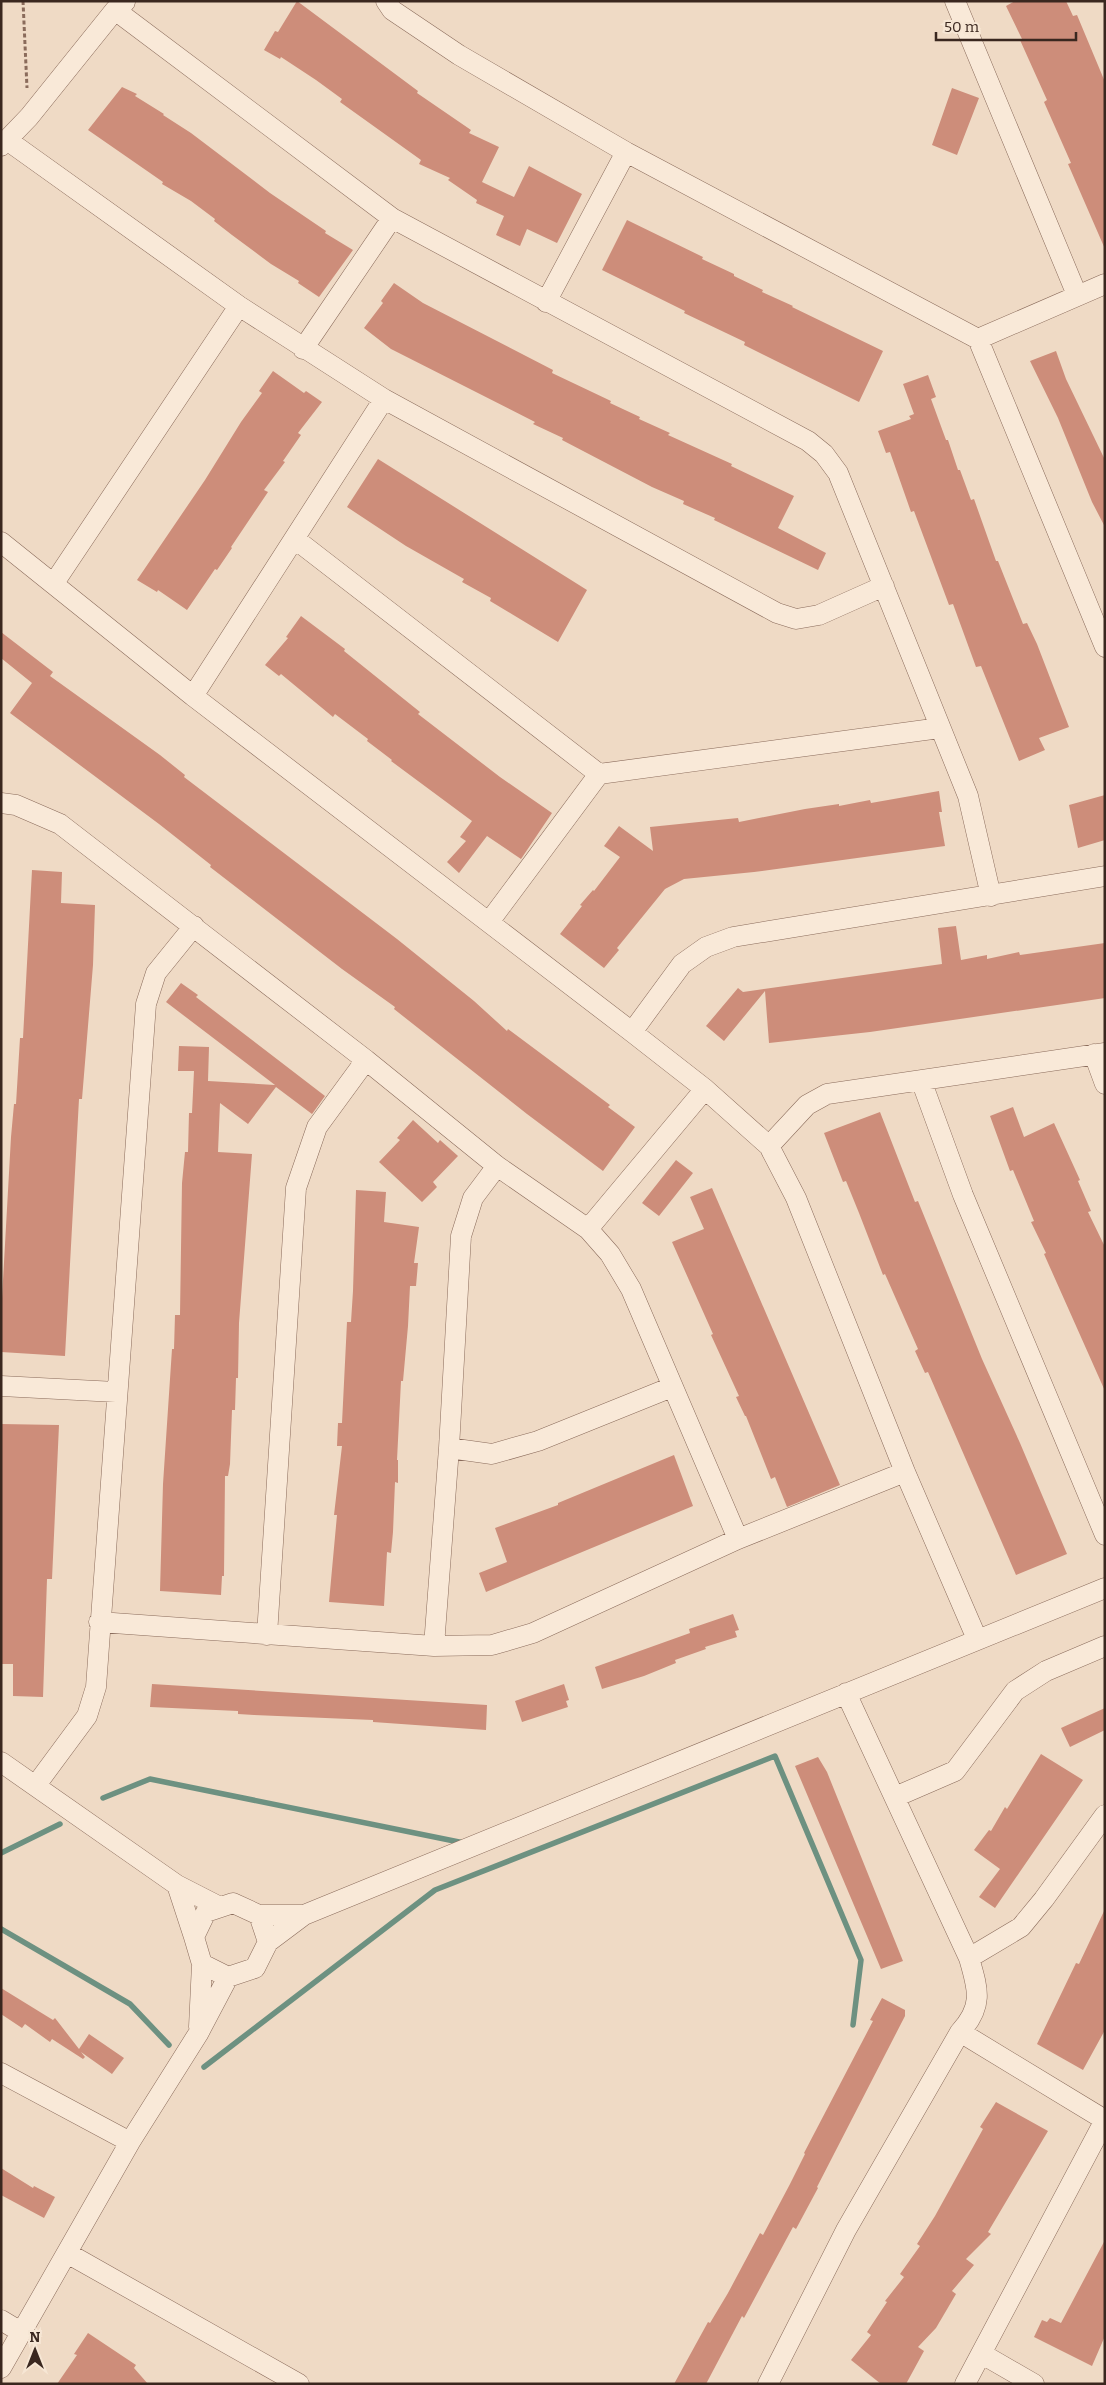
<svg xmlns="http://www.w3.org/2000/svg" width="1106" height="2385" viewBox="0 0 1106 2385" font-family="Bitter,serif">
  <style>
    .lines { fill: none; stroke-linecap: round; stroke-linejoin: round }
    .stream { stroke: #6d9181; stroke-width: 5.5 }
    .building { fill: #cd8d7a }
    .minor-casing { stroke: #8a6b5b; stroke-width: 21 }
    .path { stroke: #8a6b5b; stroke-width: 3; stroke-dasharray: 4 2.5; stroke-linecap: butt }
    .minor { stroke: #f9e9d8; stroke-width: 20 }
  </style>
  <rect width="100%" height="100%" fill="#efdac5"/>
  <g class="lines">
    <path class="stream" d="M103 1798 150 1779 464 1843
      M1 1853 60 1824
      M1 1929 130 2004 169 2045
      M204 2067 435 1890 775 1756 861 1960 853 2025"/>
  </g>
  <path class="building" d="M297 1 418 91 417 93 471 130 469 133 499 147 482 182 514 197 529 166 582 194 557 243 527 229 520 246 496 235 504 216 476 203 477 200 448 180 450 178 419 164 421 160 340 102 342 99 316 80 281 57 280 59 264 50 275 31 278 32Z
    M1015 1H1066L1073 16 1077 15 1105 82V249L1068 164 1071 163 1044 102 1047 100 1020 40 1022 39 1006 6Z
    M122 87 137 94 135 96 164 114 163 115 191 133 270 193 326 231 325 233 353 250 319 297 298 283 299 281 271 264 232 235 214 221 215 219 191 201 162 184 163 182 88 130Z
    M952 88 979 98 957 155 932 145Z
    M627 220 703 257 702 259 734 274V276L763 290 762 292 793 306 792 307 883 351 859 402 744 345 745 342 684 313 685 311 602 270Z
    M394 283 423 303 553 370 552 373 611 401 610 403 640 417 639 419 670 433 668 435 732 464 731 466 794 496 778 528 826 553 818 570 714 520 715 518 683 504 684 501 652 487 562 440 563 438 533 424 535 422 391 349 364 328 383 303 381 301Z
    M1056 351 1066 379 1105 460V527L1092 502 1058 418 1030 361Z
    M273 371 304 393 306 391 322 402 298 433 301 435 283 461 285 462 264 490 268 492 231 547 232 548 217 570 215 569 187 610 158 590 157 592 137 580 205 480 241 422 262 393 259 391Z
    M928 375 936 397 931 399 946 440H948L958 470H960L971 500 974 499 996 561H998L1023 624 1027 623 1037 644 1069 727 1039 738 1045 750 1019 761 981 666 976 667 953 604 949 605 914 511 911 512 890 452 886 453 878 431 911 419 909 416 914 414 903 384Z
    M378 459 587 590 558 642 490 601 491 598 462 582 464 579 406 546 347 507Z
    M301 616 345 649 344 651 420 712 418 714 500 777 552 813 521 859 487 836 459 873 447 862 466 841 460 837 472 821 391 761 392 760 367 741 368 739 335 714 333 717 281 674 279 676 265 665 288 638 286 637Z
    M1 632 53 672 50 676 160 755 185 775 184 777 397 939 474 1001 507 1031 508 1029 610 1105 608 1107 635 1127 603 1171 527 1114 394 1009 395 1007 342 969 210 867 211 865 159 824 10 713 32 683 1 658Z
    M939 791 942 812H939L945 846 754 872 684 879 665 889 617 948 619 950 604 968 560 934 582 906 580 905 593 890 594 891 620 857 604 846 619 826 653 851 650 827 738 818 739 822 805 809 839 804V806L870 800 871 803Z
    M1105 795V840L1078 848 1069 805Z
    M32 870 62 872 61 903 95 905 93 965 82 1099H79L65 1356 1 1352 2 1298 11 1137 14 1104H16L20 1038H23Z
    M956 926 961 960 987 955V959L1019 952 1020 955 1105 943V998L870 1032 769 1043 765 991 724 1041 706 1026 738 988 743 992 942 964 938 928Z
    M181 983 198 995 196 997 325 1096 312 1114 276 1087 248 1124 220 1103 218 1152 252 1154 239 1323 238 1378H236L235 1410H232L230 1464 228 1476H225L224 1576H222L221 1595 160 1591 163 1484 172 1349H174L175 1315H180L182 1183 185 1152H188L189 1113H192L194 1071H178L179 1046 209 1047 208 1081 275 1085 166 1002Z
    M1013 1107 1024 1137 1054 1123 1080 1180 1078 1181 1091 1211 1088 1212 1105 1247V1391L1044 1254 1046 1253 1031 1222 1034 1221 1013 1170 1010 1171 990 1116Z
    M880 1112 915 1202 918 1201 982 1359 1020 1443 1067 1554 1016 1575 928 1372 925 1373 915 1351 918 1349 885 1274 883 1275 859 1213 846 1181 843 1182 824 1133Z
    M413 1120 438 1143 440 1140 458 1156 433 1182 437 1187 422 1202 379 1162 400 1140 397 1138Z
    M676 1160 693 1173 659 1216 642 1203Z
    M712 1188 840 1485 787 1507 775 1477 771 1479 746 1416H745L736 1397 739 1396 711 1335 713 1334 672 1242 704 1229 690 1197Z
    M356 1190 386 1192 384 1222 419 1227 414 1263H418L416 1286H410L408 1326 403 1381H401L397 1460H398V1483L395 1482 393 1532 391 1553 387 1552 384 1606 329 1602 337 1515H334L342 1446H337L338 1423H342L347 1322H351L353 1291Z
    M1 1424 59 1425 52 1579H47L43 1697 13 1696V1664H1Z
    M674 1455 693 1506 486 1592 479 1573 507 1562 495 1528 558 1505V1503Z
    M733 1614 739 1630 735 1631 737 1637 705 1647 706 1649 675 1660 676 1663 644 1676 602 1689 595 1667 690 1633 689 1629Z
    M152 1684 487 1705 486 1730 373 1722V1720L254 1715 238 1714V1711L150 1707Z
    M564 1684 569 1700 566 1701 568 1707 522 1722 515 1701Z
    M1105 1708V1730L1070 1747 1061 1728Z
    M1041 1754 1083 1780 995 1908 979 1897 1000 1869 974 1850 989 1830 991 1831 1005 1807 1007 1809Z
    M818 1757 827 1772 903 1961 881 1969 795 1766Z
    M1105 1909V2030L1083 2070 1037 2044 1076 1963 1079 1964Z
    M1 1988 53 2020 55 2018 79 2049 89 2034 124 2058 112 2074 81 2052 85 2057 83 2059 52 2039 50 2042 25 2024 22 2028 1 2014Z
    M882 1998 905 2010V2016L817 2187 818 2188 796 2229 793 2227 744 2318 742 2316 706 2384H674L708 2322 710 2323 728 2293 760 2233 763 2235 790 2184 805 2154 804 2153 873 2021 870 2020Z
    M996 2102 1048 2131 988 2232 991 2234 966 2259 974 2265 952 2291 956 2294 936 2328 918 2347 924 2351 906 2384H881L851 2360 871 2335 867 2332 887 2302 885 2301 904 2277 900 2274 920 2246 917 2244 935 2216 983 2129 980 2127Z
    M1 2168 33 2188 34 2186 55 2197 44 2218 1 2195Z
    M1105 2240V2336L1092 2366 1034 2337 1042 2320 1047 2322 1050 2318 1061 2323Z
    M88 2333 136 2365 134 2368 148 2384H57L77 2355 74 2354Z"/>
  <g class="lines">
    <defs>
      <path id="minor" d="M386 1 392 10 459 55 626 152 978 339 1105 647
        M955 1 1077 295
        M115 10 392 218 808 441 824 454 838 473 968 796 991 896
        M7 140 239 306 384 399 777 613 796 619 819 615 884 586
        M1 146 29 117 115 10 125 2
        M546 302 626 152
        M978 339 1105 284
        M303 349 392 218
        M295 539 599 774
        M1 542 193 696 632 1032 705 1089 769 1146 796 1198 905 1472 977 1639
        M54 583 239 306
        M193 696 384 399
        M1 803 16 805 60 824 366 1060 497 1166 588 1229 610 1254 631 1289 738 1539
        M489 922 599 774 940 728
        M632 1032 682 964 706 947 733 937 1105 876
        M1094 1054 1105 1084
        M921 1080 963 1195 1105 1535
        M769 1146 807 1105 827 1094 1105 1053
        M588 1229 705 1089
        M1 1386 116 1392
        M449 1448 492 1454 538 1441 672 1387
        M99 1622 434 1646 492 1645 533 1633 738 1539 905 1472
        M267 1635 296 1188 317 1127 366 1060
        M434 1646 449 1448 461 1236 473 1198 497 1166
        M1 1762 177 1885 220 1907
        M36 1785 87 1716 96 1687 146 1004 156 973 194 926
        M895 1797 955 1771 1015 1691 1046 1671 1105 1646
        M177 1885 194 1937
        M233 1903 259 1915 268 1942 255 1968 228 1977 202 1964 194 1937 206 1912Z
        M259 1915H304
        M268 1942 304 1915 1105 1588
        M969 1958 1021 1927 1044 1899 1105 1815
        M199 2027 202 1964
        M960 2032 1105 2120
        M1 2073 130 2142
        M67 2253 299 2384
        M1 2320 21 2332
        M982 2354 1034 2384
        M1 2368 130 2142 198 2034 228 1977
        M768 2384 846 2230 960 2032C984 2006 978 1989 969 1958L846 1693
        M965 2384 1105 2120"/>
    </defs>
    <use href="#minor" class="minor-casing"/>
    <path class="path" d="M23 1 27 88"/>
    <use href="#minor" class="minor"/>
  </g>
  <rect width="1106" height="2385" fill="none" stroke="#3a271f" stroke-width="5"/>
  <g transform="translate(35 2350)" stroke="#f6e6d4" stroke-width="4" paint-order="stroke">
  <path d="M0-4L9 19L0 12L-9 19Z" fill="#3a271f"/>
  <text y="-8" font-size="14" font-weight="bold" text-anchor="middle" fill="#3a271f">N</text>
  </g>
  <path d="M936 32v8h140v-8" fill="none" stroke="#3a271f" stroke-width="2.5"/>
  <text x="944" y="32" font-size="15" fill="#3a271f" stroke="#f6e6d4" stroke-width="4" paint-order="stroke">50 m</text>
</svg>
